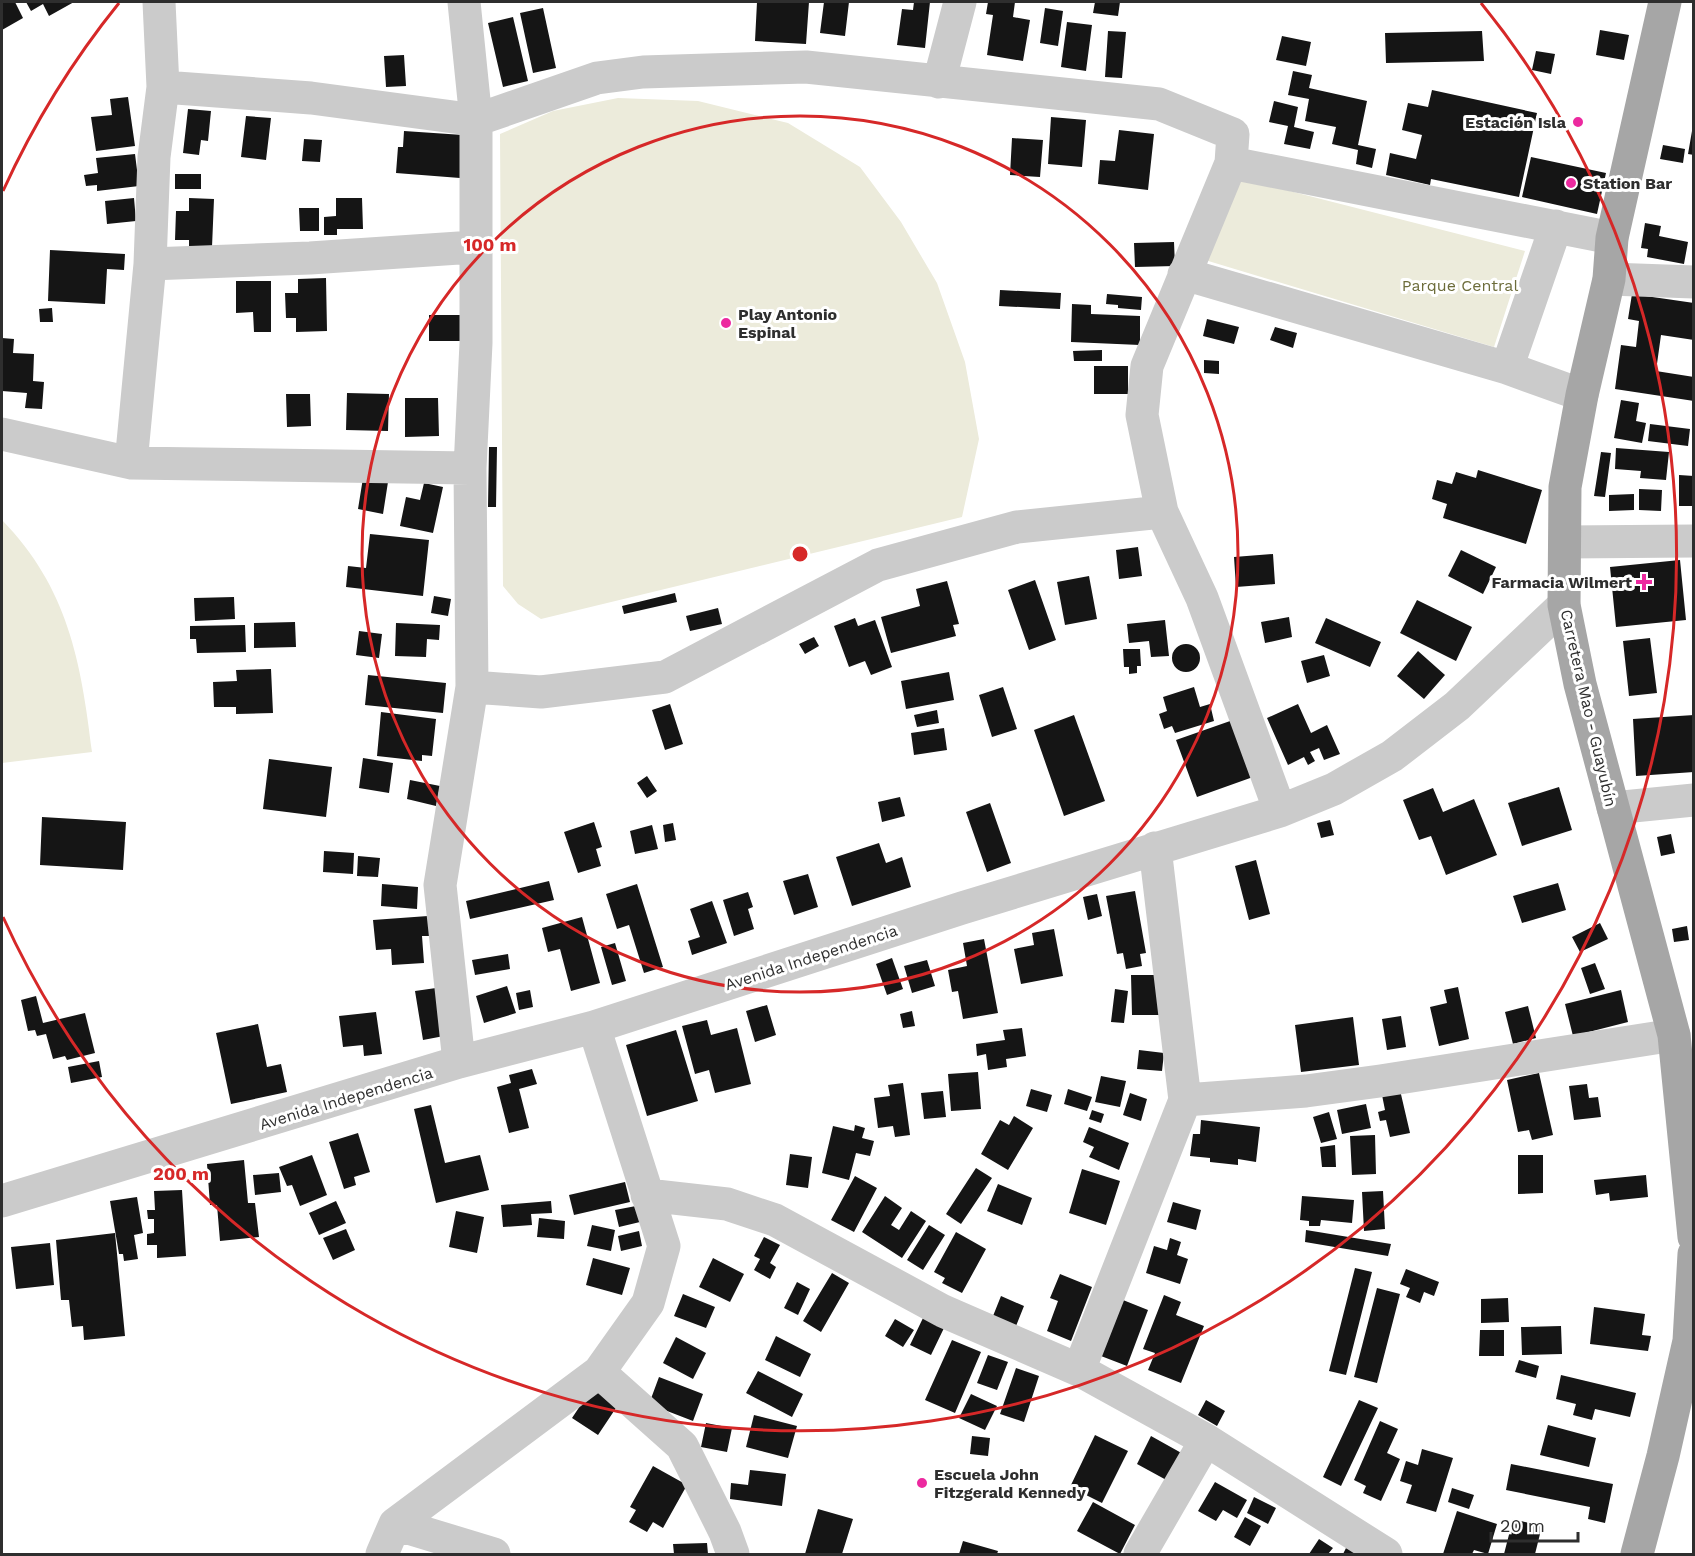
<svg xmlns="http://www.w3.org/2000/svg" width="1695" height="1556" viewBox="0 0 1695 1556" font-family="'Work Sans',sans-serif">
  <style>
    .green { fill: #ecebdb }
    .building { fill: #151515 }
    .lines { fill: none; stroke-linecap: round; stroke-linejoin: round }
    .minor { stroke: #cbcbcb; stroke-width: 33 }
    .major { stroke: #a6a6a6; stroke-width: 33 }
    .ring { fill: none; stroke: #d62828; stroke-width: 3 }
    .poi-dot { fill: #ec299f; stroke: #fff; stroke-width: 2 }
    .labels { text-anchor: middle; stroke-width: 6; stroke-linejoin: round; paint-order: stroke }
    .poi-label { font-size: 16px; font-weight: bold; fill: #2e2e2e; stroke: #fff; text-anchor: start }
    .park-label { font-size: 16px; fill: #6c6c3a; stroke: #fff }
    .street-label { font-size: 16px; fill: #2e2e2e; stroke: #fff }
    .centre { fill: #d62828; stroke: #fff; stroke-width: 3 }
    .ring-label { font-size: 18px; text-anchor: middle; font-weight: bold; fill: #d62828; stroke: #fff; stroke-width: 6; stroke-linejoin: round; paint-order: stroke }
  </style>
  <rect width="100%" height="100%" fill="#fff"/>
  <path class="green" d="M618 98 698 101 788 123 860 167 901 222 937 283 965 362 979 439 962 517 541 619 518 604 503 586 500 134 553 111Z
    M1235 177 1525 251 1494 347 1205 260Z
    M2 520C68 588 81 661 92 752L2 763Z"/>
  <path class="building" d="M2 2H15L23 18 2 30Z
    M26 2H74L49 16 43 4 31 11Z
    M757 2H809L806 44 755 41Z
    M824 2H849L845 36 820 33Z
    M914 2H930L925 48 897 45 902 9 913 10Z
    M988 2H1015L1013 17 1030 20 1023 61 987 55 993 15 986 14Z
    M1095 2H1120L1118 16 1093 13Z
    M543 8 556 68 533 73 520 13Z
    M1045 8 1063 11 1058 46 1040 43Z
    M513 17 528 81 503 87 488 23Z
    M1067 22 1092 25 1086 71 1061 67Z
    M1600 30 1629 35 1624 60 1596 55Z
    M1108 31 1126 32 1122 78 1105 77Z
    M1482 31 1484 61 1386 63 1385 33Z
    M1282 36 1311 42 1306 66 1276 60Z
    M1536 51 1555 54 1551 74 1532 70Z
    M404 55 406 86 386 87 384 56Z
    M1293 71 1312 75 1309 88 1367 101 1358 145 1376 149 1372 168 1356 164 1358 150 1332 144 1336 127 1305 121 1309 99 1288 95Z
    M1432 90 1537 113 1519 197 1431 179 1430 185 1386 175 1390 153 1416 159 1422 135 1402 130 1408 103 1428 107Z
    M128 97 135 146 96 151 91 117 112 115 110 99Z
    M1274 101 1298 107 1294 127 1314 132 1310 149 1284 144 1288 126 1269 122Z
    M188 109 211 111 208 141 201 140 199 155 183 153Z
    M246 116 271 118 266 160 241 157Z
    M1051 117 1086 120 1082 167 1048 164Z
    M1119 130 1154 134 1148 190 1098 184 1100 160 1115 161Z
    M404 131 463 135 460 178 396 173 398 147H403Z
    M1692 131 1694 132V155L1688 154Z
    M1012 138 1043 140 1040 177 1010 175Z
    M304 139 322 140 320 162 302 161Z
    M1663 145 1685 149 1683 163 1660 159Z
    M135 154 139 186 97 191V185L86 186 84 175 98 173 96 158Z
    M1531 157 1606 173 1597 214 1522 197Z
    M175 174H201V189H175Z
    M134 198 136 221 107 224 105 201Z
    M189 198 214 199 212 247 189 246V240H175L176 211H189Z
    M336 198H362L363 229H337V235H324V217L336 216Z
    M299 208H319V231H300Z
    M1645 223 1661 226 1659 236 1688 242 1684 264 1647 257 1648 249 1641 248Z
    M1174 242 1175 266 1135 267 1134 243Z
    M50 250 125 254 124 270 107 269 105 304 48 301Z
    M326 278 327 331 296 332V318H286L285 293H298V279Z
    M236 281H271V332H254L253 312 236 313Z
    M1000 290 1061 293 1060 309 999 306Z
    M1107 294 1142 297 1141 310 1118 308V305L1106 304Z
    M1632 294 1694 303V340L1661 335 1656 371 1694 377V401L1615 389 1621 345 1636 347 1639 321 1628 319Z
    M1072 304 1091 305V314L1140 316V345L1071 342Z
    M52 308 53 322H40L39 309Z
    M429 315H462V341H429Z
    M1207 319 1239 327 1234 344 1203 336Z
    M1275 327 1297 333 1293 348 1270 340Z
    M2 338 14 339 13 353 34 354 33 381 44 382 42 409 25 408 27 393 2 391Z
    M1102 350V361H1074L1073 351Z
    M1204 360 1219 361V374L1204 373Z
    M1094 366H1128V394H1094Z
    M347 393 389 394 388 431 346 430Z
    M286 394H310L311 426 287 427Z
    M405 398H438L439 436 405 437Z
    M1621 400 1639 403 1636 421 1646 423 1642 443 1614 438Z
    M1650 424 1690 429 1688 446 1648 441Z
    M489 447H497L496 507H488Z
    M1616 448 1669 452 1666 480 1640 478 1641 471 1615 469Z
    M1601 452 1611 453 1605 497 1594 496Z
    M1478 470 1542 490 1526 544 1443 518 1447 504 1432 499 1437 480 1452 484 1456 472 1476 478Z
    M1679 475 1694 476V506H1679Z
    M363 478 388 482 383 514 358 509Z
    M424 483 443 487 433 533 400 526 406 497 420 500Z
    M1639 489 1662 490 1661 511 1639 510Z
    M1634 494V510L1609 511V495Z
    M370 534 429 540 423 596 346 587 348 566 366 568Z
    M1138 547 1142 576 1119 579 1116 550Z
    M1461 550 1496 567 1483 594 1448 576Z
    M1273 554 1275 584 1236 587 1234 557Z
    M1680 560 1686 620 1616 627 1610 567Z
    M1089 576 1097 619 1065 625 1057 582Z
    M1035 580 1056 640 1029 650 1008 590Z
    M947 581 959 624 953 625 956 636 891 653 881 617 920 606 916 589Z
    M675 593 677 602 624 614 622 606Z
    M434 596 451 599 448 616 431 613Z
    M234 597 235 619 195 621 194 598Z
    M1417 600 1472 627 1456 661 1400 633Z
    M718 608 722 624 690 631 686 616Z
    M1289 617 1292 637 1265 643 1261 622Z
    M855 618 858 626 875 620 892 667 871 675 865 661 849 667 834 626Z
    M1326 618 1381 642 1370 667 1315 643Z
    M1165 620 1169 656 1151 657 1149 641 1129 643 1127 624Z
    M295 622 296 647 254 648V623Z
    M396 623 440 625 439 640 427 639 426 657 395 656Z
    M245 625 246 652 197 653 196 639H190V626Z
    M359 631 382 634 379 658 356 655Z
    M814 637 819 646 805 654 799 644Z
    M1650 638 1657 693 1629 696 1623 641Z
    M1172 658a14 14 0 1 1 28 0a14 14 0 1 1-28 0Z
    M1123 649H1140L1141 666H1137V673L1129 674V667H1124Z
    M1418 651 1445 675 1424 699 1397 676Z
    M1324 655 1330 676 1307 683 1301 661Z
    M271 669 273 713 236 714V707H214L213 682 237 681 236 670Z
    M949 672 954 700 906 709 901 681Z
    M368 675 446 683 443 713 365 705Z
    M1003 687 1017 729 992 737 979 695Z
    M1194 687 1200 707 1210 704 1214 721 1175 733 1172 726 1164 729 1159 714 1167 711 1163 697Z
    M670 704 683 744 665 750 652 710Z
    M1298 704 1311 733 1327 725 1340 754 1324 760 1319 748 1310 752 1315 761 1308 765 1304 757 1288 765 1267 718Z
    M937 710 939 723 917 727 914 715Z
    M381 712 436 719 432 756 422 755V761L377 756Z
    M1074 715 1105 801 1064 816 1034 730Z
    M1694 715V772L1636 776 1633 719Z
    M1233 720 1253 777 1197 797 1176 740Z
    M944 728 947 750 914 755 911 733Z
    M363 758 393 763 389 793 359 788Z
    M269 759 332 767 326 817 263 809Z
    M647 776 657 791 647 798 637 783Z
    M410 780 440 786 436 806 407 799Z
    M1559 787 1572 830 1522 846 1508 803Z
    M1433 788 1443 812 1474 799 1497 855 1446 875 1431 836 1419 840 1403 800Z
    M900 797 905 816 882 822 878 802Z
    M990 803 1011 863 987 872 966 812Z
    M42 817 126 822 123 870 40 865Z
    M1330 820 1334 835 1321 838 1317 823Z
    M594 822 602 847 596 849 601 866 578 873 564 832Z
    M673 823 676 840 665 842 663 825Z
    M652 825 658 849 635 854 630 831Z
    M1671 834 1675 853 1661 856 1657 837Z
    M879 843 886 863 902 857 911 887 852 906 836 857Z
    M324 851 354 853 353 874 323 872Z
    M358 856 380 858 378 877 357 876Z
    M1256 860 1270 914 1249 920 1235 866Z
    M808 874 818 907 794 915 783 881Z
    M549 881 554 900 470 919 466 901Z
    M1558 883 1566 910 1522 923 1513 896Z
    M382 884 418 887 417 909 381 906Z
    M637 884 663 967 644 973 629 925 617 929 606 894Z
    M1135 891 1146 953 1140 954 1142 966 1126 969 1123 953 1117 954 1106 896Z
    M748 892 753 907 748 909 754 929 734 936 723 900Z
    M1097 894 1102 916 1088 920 1083 897Z
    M712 901 727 943 692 955 688 941 700 937 690 909Z
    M428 916 430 936H422L424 963 392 965 391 949 376 950 373 920Z
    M582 917 600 983 571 991 560 949 548 952 542 928Z
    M1600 923 1608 939 1580 952 1572 937Z
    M1687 926 1689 940 1674 942 1672 929Z
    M1054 929 1063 976 1021 984 1014 949 1034 945 1032 933Z
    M984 939 998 1013 963 1019 958 991 952 992 948 970 967 966 963 943Z
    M615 943 626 981 612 985 601 947Z
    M508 954 510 969 475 975 472 960Z
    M892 958 903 989 887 995 876 964Z
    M927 960 935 986 912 993 904 966Z
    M1595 963 1605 989 1590 994 1581 968Z
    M1131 975H1163V1015H1132Z
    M507 986 516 1013 484 1023 476 996Z
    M1458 987 1469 1039 1439 1046 1430 1007 1447 1003 1444 990Z
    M436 988 444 1036 423 1040 415 991Z
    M1115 989 1128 991 1124 1023 1111 1022Z
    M530 990 533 1007 519 1010 516 993Z
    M1621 990 1628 1022 1573 1036 1565 1004Z
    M36 996 43 1023 85 1013 95 1053 67 1060 65 1056 53 1059 46 1034 37 1036 35 1030 28 1031 21 1000Z
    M767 1005 776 1035 755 1042 746 1011Z
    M1528 1006 1536 1038 1513 1044 1505 1012Z
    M912 1011 915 1026 903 1028 900 1014Z
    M376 1012 382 1054 364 1056 363 1045 343 1047 339 1016Z
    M1401 1016 1406 1047 1387 1050 1382 1019Z
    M1353 1017 1359 1065 1301 1072 1295 1025Z
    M707 1020 711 1035 737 1028 751 1084 715 1093 709 1070 695 1074 682 1026Z
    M258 1024 267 1067 281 1064 287 1092 231 1104 216 1033Z
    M1022 1028 1026 1056 1006 1059 1007 1067 988 1070 986 1054 977 1056 976 1044 1005 1040 1003 1030Z
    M676 1030 698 1101 647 1116 626 1045Z
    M1139 1050 1164 1053 1162 1071 1137 1069Z
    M99 1061 102 1077 71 1083 68 1067Z
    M532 1069 537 1084 519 1089 529 1128 509 1133 497 1087 511 1083 509 1075Z
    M978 1072 981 1109 951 1111 948 1074Z
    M1539 1073 1553 1135 1532 1140 1529 1130 1518 1132 1507 1080Z
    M1101 1076 1126 1081 1120 1107 1095 1102Z
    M903 1083 910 1135 895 1137 893 1126 878 1128 874 1098 890 1096 888 1085Z
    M1587 1084 1589 1098 1598 1097 1601 1117 1574 1120 1569 1086Z
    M1031 1089 1052 1095 1047 1112 1026 1106Z
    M1068 1089 1092 1097 1087 1111 1064 1104Z
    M1400 1090 1410 1133 1390 1137 1386 1120 1380 1121 1378 1112 1385 1110 1382 1095Z
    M943 1091 946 1117 924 1119 921 1093Z
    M1130 1093 1147 1099 1141 1121 1123 1115Z
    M1366 1104 1371 1128 1342 1134 1337 1110Z
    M431 1105 445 1163 480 1155 489 1190 436 1203 414 1109Z
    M1092 1110 1104 1114 1101 1123 1089 1119Z
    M1329 1112 1337 1139 1321 1143 1313 1117Z
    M1014 1116 1033 1128 1008 1170 981 1154 1000 1120 1009 1125Z
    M1201 1120 1260 1127 1256 1162 1238 1159V1165L1210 1162V1158L1190 1156 1193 1134H1200Z
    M855 1125 865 1128 862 1138 874 1141 870 1156 856 1153 849 1180 822 1173 833 1126 854 1131Z
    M1089 1127 1129 1143 1119 1170 1089 1157 1094 1147 1083 1142Z
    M358 1133 370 1172 354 1177 356 1185 344 1189 329 1142Z
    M1375 1135 1376 1174 1352 1175 1350 1136Z
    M1335 1145 1336 1167H1322L1320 1147Z
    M790 1154 812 1157 808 1188 786 1185Z
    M312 1155 327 1195 300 1206 292 1185 287 1186 279 1167Z
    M1518 1155H1543V1193L1518 1194Z
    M244 1160 248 1203H255L259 1237 220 1241 217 1205H210L207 1164Z
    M976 1168 992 1178 961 1224 946 1214Z
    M1082 1169 1120 1181 1106 1225 1069 1213Z
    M279 1173 281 1192 255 1195 253 1175Z
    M1646 1175 1648 1197 1610 1201 1609 1193 1596 1195 1594 1180Z
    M855 1176 877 1188 854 1232 831 1220Z
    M625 1182 630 1202 574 1215 569 1195Z
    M998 1184 1032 1198 1022 1225 987 1211Z
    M182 1190 186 1256 157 1258V1245H147V1234L154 1233V1219H148L147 1210H155L154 1191Z
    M1383 1191 1385 1229 1364 1231 1362 1192Z
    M885 1196 902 1208 891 1225 899 1230 911 1211 926 1221 902 1258 862 1232Z
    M1302 1196 1354 1200 1352 1223 1321 1220 1320 1226H1309V1221L1300 1220Z
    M137 1197 143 1233 134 1235 138 1259 124 1261 123 1254H119L110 1201Z
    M336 1201 346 1223 319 1235 309 1213Z
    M551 1201 552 1213 531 1214 532 1225 503 1227 501 1205Z
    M1173 1202 1201 1210 1196 1230 1167 1222Z
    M636 1206 640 1222 619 1227 615 1210Z
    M456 1211 484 1217 477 1253 449 1247Z
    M539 1218 565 1221 564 1239 537 1237Z
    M592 1225 615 1230 611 1251 587 1246Z
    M929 1225 945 1235 923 1270 907 1260Z
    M346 1229 355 1250 333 1260 323 1238Z
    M1306 1230 1391 1244 1388 1256 1305 1242Z
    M639 1231 642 1246 621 1251 618 1236Z
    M956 1232 986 1249 962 1293 942 1283 945 1278 934 1272Z
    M115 1233 125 1336 84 1340 83 1326 72 1327 69 1300H61L56 1240Z
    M764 1237 780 1245 770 1263 776 1267 770 1279 754 1270 760 1259 754 1256Z
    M1170 1238 1181 1242 1177 1255 1188 1259 1180 1284 1146 1273 1154 1246 1167 1250Z
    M50 1243 54 1285 16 1289 11 1247Z
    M593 1258 630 1268 622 1295 586 1285Z
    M713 1258 744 1274 730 1302 699 1287Z
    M1355 1268 1372 1272 1346 1375 1329 1371Z
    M1406 1269 1439 1282 1434 1296 1424 1292 1420 1303 1406 1297 1410 1288 1400 1284Z
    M832 1273 849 1283 821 1332 803 1321Z
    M1060 1274 1092 1287 1071 1341 1047 1331 1058 1301 1050 1298Z
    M797 1282 810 1289 798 1315 784 1308Z
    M1377 1288 1400 1294 1377 1383 1354 1377Z
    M683 1294 715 1307 706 1328 674 1316Z
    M1164 1295 1181 1302 1176 1315 1204 1326 1181 1383 1148 1370 1155 1353 1143 1349Z
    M1001 1296 1024 1306 1016 1326 993 1316Z
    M1508 1298 1509 1322 1481 1323V1299Z
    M1123 1300 1148 1310 1127 1366 1101 1356Z
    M1594 1307 1645 1314 1642 1335 1651 1336 1648 1351 1590 1344Z
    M923 1318 944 1328 931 1355 910 1345Z
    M895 1319 914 1330 903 1347 885 1336Z
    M1561 1326 1562 1354 1522 1355 1521 1327Z
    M1480 1330H1504V1356H1479Z
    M776 1336 811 1354 800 1377 765 1360Z
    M676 1337 706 1353 693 1379 663 1363Z
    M952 1340 981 1352 955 1413 925 1400Z
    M988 1355 1008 1362 997 1390 977 1383Z
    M1519 1360 1539 1366 1536 1378 1515 1372Z
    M1016 1368 1039 1376 1024 1422 1000 1414Z
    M758 1371 803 1394 792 1417 746 1393Z
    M1561 1375 1636 1393 1630 1417 1595 1409 1592 1420 1573 1415 1576 1404 1556 1399Z
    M659 1377 703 1394 693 1421 649 1404Z
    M592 1388 618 1405 598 1435 572 1418Z
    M971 1394 997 1406 985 1430 959 1418Z
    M1206 1400 1225 1411 1217 1426 1198 1415Z
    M1359 1400 1378 1408 1341 1486 1323 1477Z
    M754 1415 797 1426 788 1458 746 1447Z
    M1380 1421 1398 1429 1387 1453 1400 1459 1381 1501 1363 1493 1366 1486 1354 1480Z
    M706 1423 732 1428 727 1452 701 1447Z
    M1548 1425 1596 1438 1589 1467 1540 1455Z
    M1095 1435 1128 1451 1102 1503 1070 1487Z
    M972 1436 990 1438 988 1456 970 1454Z
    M1151 1436 1185 1455 1170 1482 1137 1464Z
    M1422 1449 1453 1458 1436 1512 1406 1503 1412 1485 1400 1481 1406 1461 1418 1465Z
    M1511 1464 1613 1484 1605 1523 1588 1519 1590 1507 1506 1490Z
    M653 1466 687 1485 663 1528 653 1522 647 1532 629 1522 636 1510 630 1507Z
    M750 1470 786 1474 782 1506 730 1499 731 1483 748 1485Z
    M1215 1482 1247 1500 1237 1518 1223 1510 1216 1521 1198 1511Z
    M1452 1488 1474 1495 1469 1509 1448 1502Z
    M1254 1497 1276 1508 1268 1524 1247 1513Z
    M1093 1502 1135 1525 1120 1554 1077 1531Z
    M818 1509 853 1519 842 1554H805Z
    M1457 1511 1497 1524 1488 1554 1474 1550 1472 1554H1443Z
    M1245 1517 1261 1526 1250 1546 1234 1537Z
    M1513 1519 1542 1526 1535 1554H1504Z
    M1319 1539 1333 1548 1328 1554H1309Z
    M963 1541 998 1551 997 1554H959Z
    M707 1543 708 1554H674L673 1544Z
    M1346 1548 1363 1554H1343Z"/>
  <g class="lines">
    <path class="minor" d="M939 82 960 2
      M163 87 311 98 476 120 597 78 643 72 806 67 1159 104 1233 134 1231 163 1147 366 1142 415 1162 512 1202 598 1280 811
      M1231 163 1612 238
      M150 264 310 258 474 247
      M1184 274 1507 368 1582 395
      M1609 279 1694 282
      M1507 368 1556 226
      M2 434 131 463 470 468
      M131 463 150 264 154 157 163 87 159 2
      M1565 542 1694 541
      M472 687 541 692 665 677 878 565 1017 527 1162 512
      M1613 808 1694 800
      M459 1062 440 885 472 687 470 468 476 343V120L464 2
      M1185 1100 1306 1091 1380 1081 1674 1035
      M647 1195 727 1204 775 1220 943 1311 1079 1370 1206 1440 1386 1554
      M2 1201 459 1062 594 1027 962 908 1280 811 1334 789 1392 756 1457 706 1564 605
      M1079 1370 1185 1100 1155 848
      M599 1372 682 1446 725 1532 733 1554
      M395 1524 494 1554
      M382 1554 395 1524 599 1372 648 1303 664 1246 594 1027
      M1140 1554 1206 1440"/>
    <path class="major" d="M1665 2 1612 238 1609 279 1582 395 1565 487 1564 605 1580 684 1674 1035 1694 1237
      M1637 1554 1663 1456 1689 1341 1694 1254"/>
  </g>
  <g class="ring">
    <circle cx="800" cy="554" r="438"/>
    <path d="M3 191A876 876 0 0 1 119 3M1481 3A876 876 0 1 1 3 917"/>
  </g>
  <g class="poi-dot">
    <circle cx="1578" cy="122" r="6"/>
    <circle cx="1571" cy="183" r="6"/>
    <circle cx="726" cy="323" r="6"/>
    <path d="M1641 573h6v6h6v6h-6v6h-6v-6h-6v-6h6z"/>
    <circle cx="922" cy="1483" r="6"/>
  </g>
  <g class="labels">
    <g class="poi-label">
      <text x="1566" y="128" text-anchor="end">Estación Isla</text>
      <text x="1583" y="189">Station Bar</text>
      <text x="738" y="320">Play Antonio<tspan x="738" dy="18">Espinal</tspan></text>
      <text x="1632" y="588" text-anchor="end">Farmacia Wilmert</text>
      <text x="934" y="1480">Escuela John<tspan x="934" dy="18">Fitzgerald Kennedy</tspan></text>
    </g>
    <g class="park-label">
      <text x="1460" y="291">Parque Central</text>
    </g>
    <g class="street-label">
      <text transform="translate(1589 708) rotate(77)" y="6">Carretera Mao - Guayubín</text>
      <text transform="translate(811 957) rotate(-18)" y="6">Avenida Independencia</text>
      <text transform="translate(346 1098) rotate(-17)" y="6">Avenida Independencia</text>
    </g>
  </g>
  <circle cx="800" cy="554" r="9" class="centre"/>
  <g class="ring-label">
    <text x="490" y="251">100 m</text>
    <text x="181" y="1180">200 m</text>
  </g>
  <rect width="1695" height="1556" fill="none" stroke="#2e2e2e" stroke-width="6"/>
  <path d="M1491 1532v9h87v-9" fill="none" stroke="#2e2e2e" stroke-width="3"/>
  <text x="1500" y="1532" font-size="18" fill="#2e2e2e" stroke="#ffffff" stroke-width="4.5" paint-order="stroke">20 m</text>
</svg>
